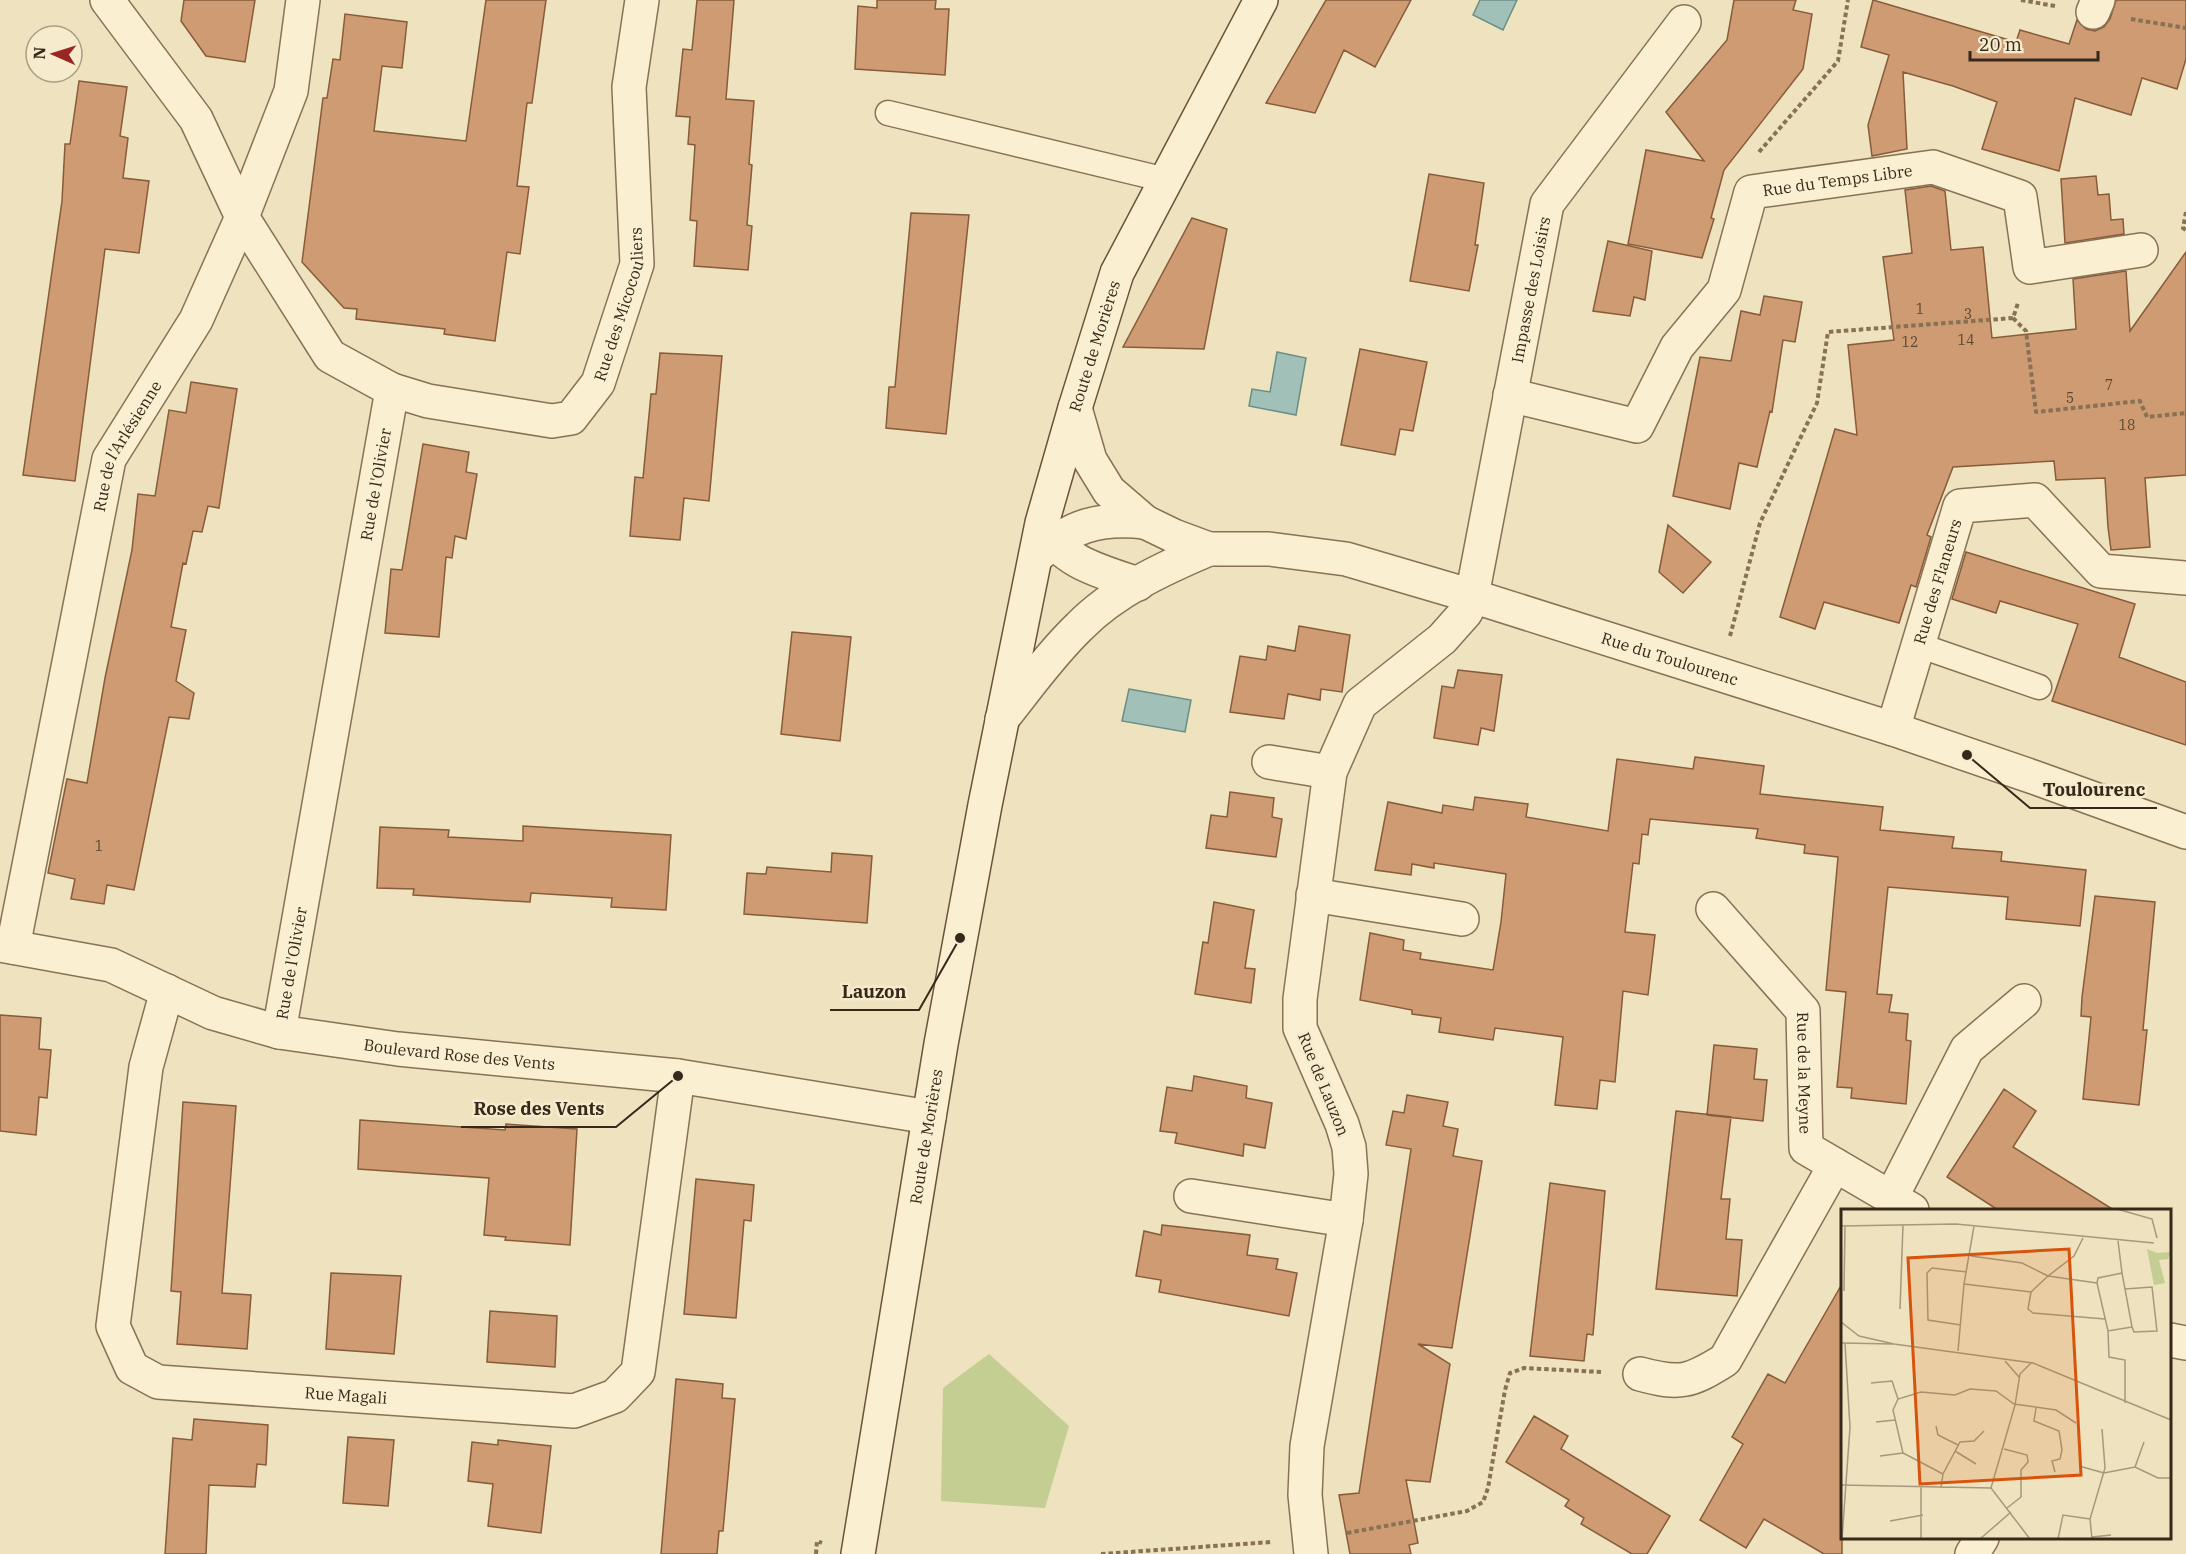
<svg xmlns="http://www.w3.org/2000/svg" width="2186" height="1554" viewBox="0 0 2186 1554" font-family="'IBM Plex Serif',serif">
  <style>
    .green { fill: #c4cd92 }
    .water { fill: #a1c0b8; stroke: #698e86; stroke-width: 1.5 }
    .building { fill: #cf9b72; stroke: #875c3b; stroke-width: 1.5 }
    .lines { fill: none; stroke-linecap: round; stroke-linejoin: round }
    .service-casing { stroke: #887256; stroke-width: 27 }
    .minor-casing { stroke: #887256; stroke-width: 36 }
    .secondary-casing { stroke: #69533a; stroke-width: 36 }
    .path { stroke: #887256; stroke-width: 4; stroke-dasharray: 4.5 3; stroke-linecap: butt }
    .service { stroke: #faefd1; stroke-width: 24 }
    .minor { stroke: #faefd1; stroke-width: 33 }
    .secondary { stroke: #faefd1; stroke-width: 33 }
    .labels { text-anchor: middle; stroke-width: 5; stroke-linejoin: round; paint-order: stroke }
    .number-label { font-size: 14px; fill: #5c4631 }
    .street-label { font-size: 16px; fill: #36291b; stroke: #f6eccd }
    .inset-road { fill: none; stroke: #a5987d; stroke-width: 1.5 }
    .view { fill: #d6540e; fill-opacity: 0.15; stroke: #d6540e; stroke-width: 3 }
    .inset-edge { fill: none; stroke: #36291b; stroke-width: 3 }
    .leader { fill: none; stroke: #36291b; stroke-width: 2 }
    .callout-dot { fill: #36291b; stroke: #f6eccd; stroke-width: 2 }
    .callout-label { font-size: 18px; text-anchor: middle; font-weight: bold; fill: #36291b; stroke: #f6eccd; stroke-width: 5; stroke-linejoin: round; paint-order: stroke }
  </style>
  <rect width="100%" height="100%" fill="#efe2be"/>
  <path class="green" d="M989 1354 1069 1426 1045 1508 941 1501 943 1388Z"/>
  <path class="water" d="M1480 0H1517L1503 30 1473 15Z
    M1277 352 1306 358 1296 415 1249 406 1252 389 1270 392Z
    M1129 689 1191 700 1185 732 1122 721Z"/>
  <path class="building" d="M184 0H255L245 62 206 56 181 21Z
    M486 0H546L532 103H527L517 186 529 187 520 254 507 252 495 341 444 334 445 329 356 319 357 309 344 308 302 262 323 98H327L333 59 340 60 345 14 407 22 402 68 382 66 374 131 466 141Z
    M697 0H734L726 99 754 101 749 164 752 165 747 225 752 226 748 270 694 266 697 221 690 220 695 145 688 144 690 117 676 116 683 49 692 50Z
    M877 0H936L935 9H949L945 75 855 69 858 6 877 8Z
    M1326 0H1411L1375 67 1344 50 1315 113 1266 103Z
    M1734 0H1796L1793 10 1812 14 1803 69 1724 170 1711 218 1714 219 1702 258 1628 244 1646 150 1704 161 1666 112 1727 40Z
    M1873 0 2016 42 2020 30 2069 44 2077 20 2086 29 2095 31 2104 27 2110 19 2116 0H2186V59L2177 89 2142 78 2131 115 2075 98 2059 171 1982 149 1997 102 1953 86 1903 72 1907 149 1872 156 1868 125 1889 55 1861 47Z
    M79 81 127 87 120 136 128 138 123 178 149 181 139 253 105 249 75 481 23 475 62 201 65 144H70Z
    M1429 174 1484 183 1475 245H1478L1469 291 1410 281Z
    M2096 176 2098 195 2109 194 2111 220 2123 219 2124 234 2065 243 2061 179Z
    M1931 186 1945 191 1951 250 1983 247 1992 338 2076 329 2073 279 2126 271 2130 331 2186 252V475L2145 478 2150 547 2111 550 2108 527 2105 478 2056 480 2054 461 1953 467 1927 535 1931 537 1916 587 1911 585 1899 623 1824 602 1815 629 1780 617 1835 429 1857 435 1848 345 1894 340 1883 257 1912 253 1905 190Z
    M911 213 969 215 946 434 886 428 889 387H895Z
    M1192 218 1227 229 1204 349 1123 347Z
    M1608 241 1652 251 1645 300 1634 297 1630 316 1593 311Z
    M1764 296 1802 302 1795 342 1783 340 1772 412 1770 411 1757 467 1739 463 1730 509 1673 496 1700 357 1731 361 1741 311 1760 315Z
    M1360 349 1427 362 1413 431 1400 429 1395 455 1341 445Z
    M660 353 722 356 709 501 684 498 680 540 630 536 635 477 643 478 651 394H656Z
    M191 382 237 389 219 508 208 506 202 532 193 531 186 564 183 563 171 627 186 630 176 681 194 693 189 719 169 717 134 890 107 885 104 904 71 899 75 879 48 873 67 779 87 783 105 678 132 550 138 494 155 496 169 410 186 413Z
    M423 444 469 452 466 472 477 474 466 539 455 536 452 558 446 557 439 637 385 633 391 569 402 570Z
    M1668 525 1711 562 1683 593 1659 572Z
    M1966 552 2135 604 2119 657 2186 682V745L2052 701 2078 624 2000 601 1996 613 1952 599Z
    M1299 626 1350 635 1342 692 1321 689 1320 700 1288 694 1284 719 1230 712 1240 656 1266 660 1268 646 1295 651Z
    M792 632 851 637 840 741 781 734Z
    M1458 670 1502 675 1494 731 1481 728 1478 745 1434 738 1442 686 1454 688Z
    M1695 757 1764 766 1760 794 1883 807 1880 830 1954 837 1952 848 2002 852 2001 861 2086 870 2080 926 2006 919 2008 897 1888 887 1877 994 1892 995 1889 1012 1908 1014 1906 1040 1911 1041 1906 1104 1851 1098 1852 1088 1837 1087 1846 992 1826 990 1838 857 1804 853 1805 845 1756 838 1758 829 1650 819 1648 835 1642 834 1639 864 1633 863 1625 932 1655 935 1648 995 1623 991 1615 1082 1600 1080 1597 1109 1555 1105 1563 1037 1495 1028 1493 1040 1439 1032 1441 1018 1412 1014V1010L1360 1000 1370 933 1404 940 1403 950 1421 953 1420 959 1493 970 1501 922 1506 874 1434 863V868L1412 864 1411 875 1375 870 1388 802 1442 813 1443 805 1473 810 1475 797 1528 804 1526 817 1608 831 1617 759 1693 769Z
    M1230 792 1274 798 1272 817 1282 819 1276 857 1206 848 1211 815 1227 817Z
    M523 826 671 835 666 910 611 907 612 898 531 893 530 902 512 901 413 895 414 889 377 888 380 827 449 830 448 837 523 841Z
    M832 853 872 856 867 923 744 914 747 873 766 874 767 867 831 872Z
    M2095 896 2155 902 2143 1030H2147L2139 1105 2083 1099 2091 1017 2081 1016 2082 997Z
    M1214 902 1254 910 1245 968 1255 969 1251 1003 1195 994 1203 942 1208 943Z
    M0 1015 41 1018 39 1049 51 1050 47 1098 39 1097 36 1135 0 1131Z
    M1714 1045 1757 1049 1754 1079 1767 1080 1763 1121 1707 1115Z
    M1194 1076 1247 1086 1246 1098 1272 1103 1265 1148 1244 1144 1243 1156 1175 1143 1177 1133 1160 1131 1167 1087 1192 1091Z
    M2004 1089 2036 1111 2013 1147 2114 1210H1998L1947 1177Z
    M1407 1095 1448 1102 1443 1126 1458 1129 1453 1156 1482 1161 1452 1348 1418 1344 1450 1364 1430 1482 1406 1480 1418 1543 1409 1545 1411 1554H1350L1339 1495 1359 1493 1411 1149 1386 1145 1393 1111 1404 1113Z
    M183 1102 236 1106 222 1293 251 1295 247 1349 177 1344 181 1292 171 1291Z
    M1676 1111 1731 1117 1721 1199H1730L1726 1239 1742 1240 1737 1296 1656 1289Z
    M360 1120 505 1130 506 1124 577 1129 570 1245 505 1240 506 1237 484 1235 489 1178 358 1169Z
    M696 1179 754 1185 751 1221 744 1220 736 1318 684 1314Z
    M1550 1183 1605 1191 1593 1335 1587 1334 1584 1361 1530 1356Z
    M1162 1225 1250 1235 1247 1255 1278 1259 1276 1269 1297 1273 1289 1316 1159 1292 1161 1280 1136 1276 1144 1231 1161 1235Z
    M331 1273 401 1276 394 1354 326 1349Z
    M1842 1284V1554H1824L1764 1519 1746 1548 1700 1520 1743 1444 1732 1437 1768 1374 1785 1383Z
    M490 1311 557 1316 555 1367 487 1362Z
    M676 1379 723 1384 722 1398 735 1399 723 1531H719L717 1554H661Z
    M1534 1416 1568 1436 1561 1449 1670 1516 1647 1554H1632L1581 1524 1584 1518 1565 1506 1569 1500 1506 1462Z
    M194 1419 268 1425 266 1465 257 1464 255 1487 209 1485 206 1554H165L173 1438 192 1440Z
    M348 1437 394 1440 388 1506 343 1503Z
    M498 1440 551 1446 541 1533 488 1526 493 1484 468 1481 472 1442 498 1445Z"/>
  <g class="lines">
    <defs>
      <path id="service" d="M888 113 1166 180
        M1918 645 2039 687"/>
      <g id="minor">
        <path d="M2093 12 2098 0"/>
        <path id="s1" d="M392 390 428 401 552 421 571 418 598 383 637 264 629 87 642 0"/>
        <path id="s2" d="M1510 395 1637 426 1677 347 1724 290 1751 192 1933 167 2020 197 2030 267 2141 250"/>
        <path id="s3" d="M1075 408 1090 460 1109 491 1145 522 1174 536 1209 549H1269L1346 559 1472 596 1893 729 2036 778 2186 832"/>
        <path d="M1043 525C1060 562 1103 572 1138 584"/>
        <path d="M1036 557C1069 526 1100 517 1145 522"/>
        <path d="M1002 719C1027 688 1050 655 1079 627 1114 591 1164 568 1209 549"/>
        <path id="s4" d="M1893 729 1960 506 2035 500 2101 571 2186 578"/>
        <path d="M1269 762 1330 772"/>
        <path d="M1313 895 1462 919"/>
        <path id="s5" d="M1713 909 1803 1011 1806 1148 1912 1210"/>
        <path id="s6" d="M0 945 111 965 213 1013 279 1032 398 1049 678 1076 929 1117"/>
        <path id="s7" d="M13 947 109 459 196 320 242 217 196 119 107 0"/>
        <path id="s8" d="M167 991 146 1067 113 1326 132 1368 158 1382 574 1411 615 1396 638 1372 678 1076"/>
        <path id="s9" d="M279 1032 392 390 330 356 242 217 291 91 303 0"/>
        <path d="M1191 1196 1346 1220"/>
        <path d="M1891 1198 1967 1049 2024 1001"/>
        <path d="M2170 1340 2186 1343"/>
        <path d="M1640 1374C1680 1385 1690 1382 1725 1360L1835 1165"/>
        <path id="s10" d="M1311 1554 1305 1495 1307 1446 1346 1220 1351 1174 1349 1147 1342 1124 1300 1028V999L1330 772 1360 704 1442 639 1466 612 1472 596 1547 204 1684 22"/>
        <path d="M1972 1554 1982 1538"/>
      </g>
      <g id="secondary">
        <path id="s11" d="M858 1554 941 1044 985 805 1042 523 1075 408 1117 273 1261 0"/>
      </g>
    </defs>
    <use href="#service" class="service-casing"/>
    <use href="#minor" class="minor-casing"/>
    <use href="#secondary" class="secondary-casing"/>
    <path class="path" d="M2021 0 2055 6
      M2131 19 2186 28
      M1759 152 1838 61 1848 0
      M2186 212 2183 228 2186 230
      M2013 318 2026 331 2036 412 2140 401 2147 417 2186 413
      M1730 636 1760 523 1817 403 1828 332 2013 318 2018 303
      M1347 1533 1467 1511 1483 1502 1488 1488 1505 1390 1510 1373 1524 1368 1601 1372
      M816 1554 817 1541 822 1543
      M1101 1554 1271 1542"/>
    <use href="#service" class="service"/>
    <use href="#minor" class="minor"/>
    <use href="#secondary" class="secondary"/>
  </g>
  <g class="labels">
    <g class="number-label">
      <text x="1920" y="314">1</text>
      <text x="1968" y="319">3</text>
      <text x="1966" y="345">14</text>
      <text x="1910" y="347">12</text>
      <text x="2109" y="390">7</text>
      <text x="2070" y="403">5</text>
      <text x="2127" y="430">18</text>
      <text x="99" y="851">1</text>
    </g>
    <g class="street-label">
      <text dy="6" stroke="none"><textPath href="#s2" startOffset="482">Rue du Temps Libre</textPath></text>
      <text dy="6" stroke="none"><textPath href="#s10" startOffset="1342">Impasse des Loisirs</textPath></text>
      <text dy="6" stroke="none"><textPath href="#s1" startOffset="309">Rue des Micocouliers</textPath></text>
      <text dy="6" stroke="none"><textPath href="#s11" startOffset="1232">Route de Morières</textPath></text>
      <text dy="6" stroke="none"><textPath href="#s7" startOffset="516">Rue de l'Arlésienne</textPath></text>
      <text dy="6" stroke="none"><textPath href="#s9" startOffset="556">Rue de l'Olivier</textPath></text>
      <text dy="6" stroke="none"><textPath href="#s4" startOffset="154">Rue des Flaneurs</textPath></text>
      <text dy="6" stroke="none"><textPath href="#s3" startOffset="684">Rue du Toulourenc</textPath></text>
      <text dy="6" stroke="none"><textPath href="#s9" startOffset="70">Rue de l'Olivier</textPath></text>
      <text dy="6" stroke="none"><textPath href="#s6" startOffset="476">Boulevard Rose des Vents</textPath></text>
      <text dy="6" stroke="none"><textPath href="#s5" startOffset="198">Rue de la Meyne</textPath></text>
      <text transform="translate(1324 1084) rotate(68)" y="6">Rue de Lauzon</text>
      <text dy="6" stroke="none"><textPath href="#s11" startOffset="423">Route de Morières</textPath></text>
      <text dy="6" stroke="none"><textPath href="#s8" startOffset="604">Rue Magali</textPath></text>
    </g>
  </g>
  <g transform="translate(1841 1209)">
    <rect width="330" height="330" fill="#efe2be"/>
    <path d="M306 40 316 44 330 43 327 50 318 51 324 74 313 76Z" fill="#c4cd92"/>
    <path class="inset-road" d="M276 0 311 10 316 29M0 17 115 15 313 34M277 32 281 64 291 118 293 123 316 122 311 78 284 80M130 47 181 54 207 67 233 47 242 29M281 64 257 69 256 74 267 122 291 118M123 75 190 83 207 67 256 74M3 82 4 17M190 83 187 100 192 104 264 110M59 100 62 16M0 113 18 127 53 135M120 116 87 111 86 64 91 59 126 63M267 122 268 148 284 151V194M0 134 53 135 192 154 330 211M117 142 123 75 133 17M164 152 178 168M30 174 51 172 57 190M195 199 193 212 218 222 221 241 219 250 211 252 214 263M35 213 54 211M95 217 97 226 117 236M163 240 186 246 187 253 180 261V288L166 299M114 242 135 255M39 247 62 244M238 257 263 264 294 258 317 269H330M294 258 303 233M102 265 62 244 52 201 57 190 80 183 114 186 129 180 155 182 173 195 215 201 235 214M0 276 150 279M100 279 102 265 119 233 133 232 143 222M150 279 174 196 179 165 190 154M150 279 189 330M49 312 82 306M251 328 270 326M1 330 9 218 4 134M80 330V278M139 330 170 303M217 330 222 306 249 310M251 330 249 310 264 259 261 220"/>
    <path class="view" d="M228 40 240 266 79 275 67 49Z"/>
    <rect width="330" height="330" class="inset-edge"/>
  </g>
  <path class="leader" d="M1967 755L2030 808H2157M960 938L919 1010H830M678 1076L616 1127H461"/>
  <g class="callout-dot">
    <circle cx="1967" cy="755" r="6"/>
    <circle cx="960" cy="938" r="6"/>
    <circle cx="678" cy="1076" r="6"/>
  </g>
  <g class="callout-label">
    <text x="2094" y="796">Toulourenc</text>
    <text x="874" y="998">Lauzon</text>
    <text x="539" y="1115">Rose des Vents</text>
  </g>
  <g transform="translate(54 54) rotate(273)"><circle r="28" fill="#f6eccd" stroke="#a99e86" stroke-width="1.5"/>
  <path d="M0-4.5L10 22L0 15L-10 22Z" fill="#982724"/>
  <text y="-9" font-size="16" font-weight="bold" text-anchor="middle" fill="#36291b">N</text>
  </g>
  <path d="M1970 51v9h128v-9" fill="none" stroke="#36291b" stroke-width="3"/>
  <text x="1979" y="51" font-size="18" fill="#36291b" stroke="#f6eccd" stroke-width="4.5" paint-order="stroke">20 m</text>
</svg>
